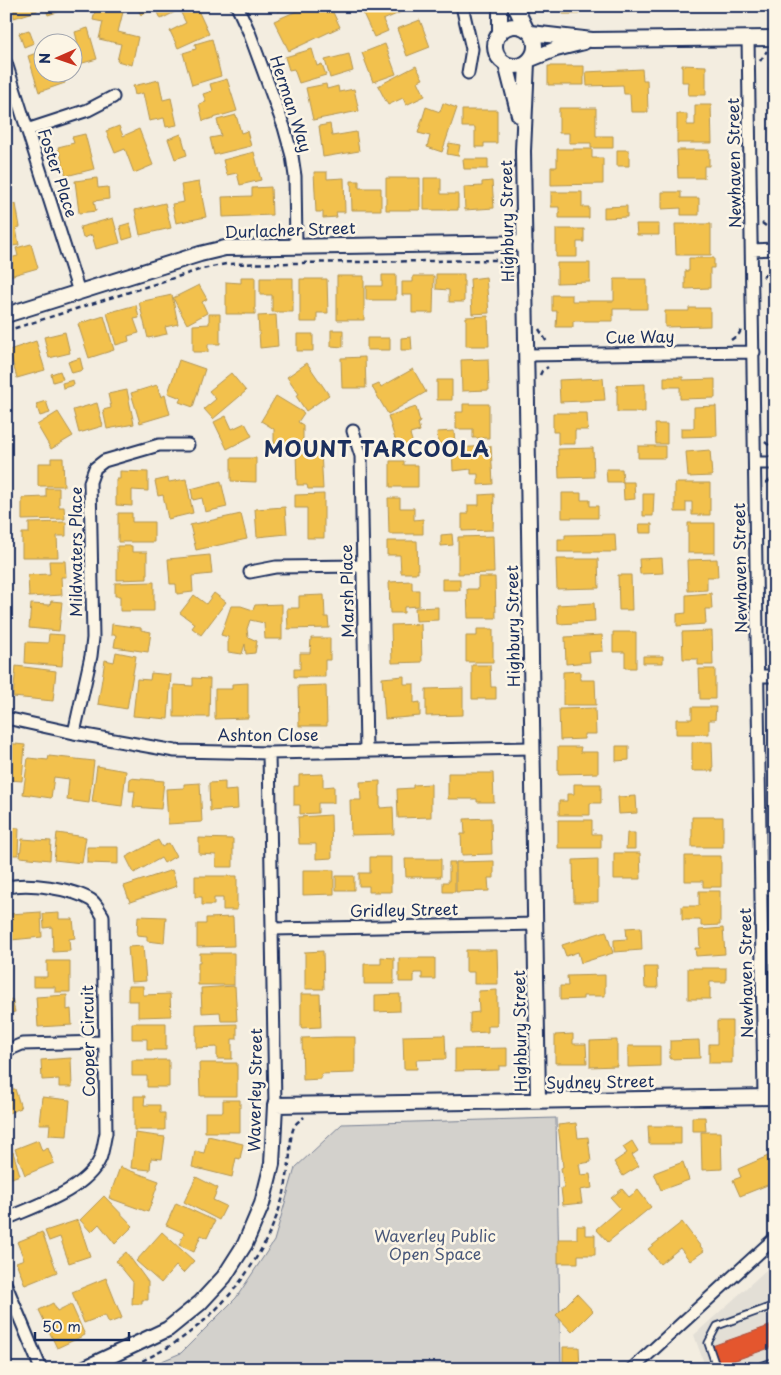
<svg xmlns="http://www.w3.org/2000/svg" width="781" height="1375" viewBox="0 0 781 1375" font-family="'Playpen Sans',sans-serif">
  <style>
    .built { fill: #e3dfd6 }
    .green { fill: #d3d1cc; stroke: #778095 }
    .homes { fill: #f2c14e; stroke: #b29553 }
    .shops { fill: #e4572e; stroke: #a84b3c }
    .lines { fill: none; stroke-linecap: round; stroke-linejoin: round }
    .service-casing { stroke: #1b2f5e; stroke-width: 9 }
    .minor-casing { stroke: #1b2f5e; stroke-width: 15 }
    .tertiary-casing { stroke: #1b2f5e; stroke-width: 18 }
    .path { stroke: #1b2f5e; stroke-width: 2.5; stroke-dasharray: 5 4; stroke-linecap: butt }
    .service { stroke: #fcf5e5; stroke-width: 5.5 }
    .minor { stroke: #fcf5e5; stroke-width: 11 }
    .tertiary { stroke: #fcf5e5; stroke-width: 14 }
    .labels { text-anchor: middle; stroke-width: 5; stroke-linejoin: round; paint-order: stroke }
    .street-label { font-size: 16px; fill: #1b2f5e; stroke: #fcf5e5 }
    .park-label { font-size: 16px; fill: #49587a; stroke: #fcf5e5 }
    .district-label { font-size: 21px; font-weight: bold; letter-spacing: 1px; fill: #1b2f5e; stroke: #fcf5e5 }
  </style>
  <rect width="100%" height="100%" fill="#f3ede0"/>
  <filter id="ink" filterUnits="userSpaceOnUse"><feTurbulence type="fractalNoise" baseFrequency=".02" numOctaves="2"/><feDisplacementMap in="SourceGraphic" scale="10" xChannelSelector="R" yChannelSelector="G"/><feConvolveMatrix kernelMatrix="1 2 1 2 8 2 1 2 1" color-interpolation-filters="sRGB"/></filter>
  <g filter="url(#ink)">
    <path class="built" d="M775 1262V1366L767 1369H706L694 1335Z"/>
    <path class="green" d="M556 1118 561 1369H143L181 1353 236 1298 274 1241 295 1168 342 1124Z"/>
    <path class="homes" d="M11 6H36L37 11 14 18Z
      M45 6H70V8L48 15Z
      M96 6H113L124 8 118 32 138 37 132 65 117 61 121 44 99 39 103 22 93 20Z
      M136 6H147L149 11 141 15Z
      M155 6H187L161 19Z
      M194 6H196L209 34 178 48 170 31 186 23 181 13Z
      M275 6H291L278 12Z
      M308 6H330L340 27 289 51 274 21Z
      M368 6H415L383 20 388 31 374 37 361 9Z
      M563 6H579V14H563Z
      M420 20 430 47 407 56 397 29Z
      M88 28 97 59 72 66V46L78 44 75 32Z
      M29 30 34 43 24 47 19 33Z
      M212 39 221 76 192 85 183 53 196 49 195 44Z
      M385 44 396 74 373 82 362 53Z
      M312 49 317 66 322 64 326 75 299 83 294 69 289 70 285 57Z
      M42 51V72H62L65 83 39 92 28 56Z
      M349 54 353 71 330 78 325 60Z
      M682 65 706 66V95H688L689 82H682Z
      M416 66 423 79 418 81 425 96 406 105 403 98 388 105 378 86Z
      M548 66H584V85H548Z
      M769 67H775V110H770Z
      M642 69 643 80H647L648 112H631L630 94H624L623 85 587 86 586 72Z
      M227 79 237 111 203 121 199 104 206 102 203 94 212 91 210 84Z
      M159 80 163 100 171 98 177 125 166 127 164 118 149 121 143 93 135 95 133 86Z
      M326 84 327 89 338 86 339 92 354 89 359 111 313 120 306 88Z
      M443 103 457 108 442 152 427 147 430 136 418 133 426 107 440 112Z
      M695 105H711L712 143H677V114H687V125H695Z
      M559 108H596V136H613V148H591V143H569V133H559Z
      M462 110H497V143H484V147H475V127H462Z
      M236 115 241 133 247 131 251 146 214 155 210 138 221 136 217 120Z
      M330 124 332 136 356 132 359 151 323 157 319 126Z
      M119 126 123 136 139 129 153 165 134 173 125 149 115 153 106 131Z
      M85 134 94 169 66 176 58 147 74 143 72 137Z
      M181 134 187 155 175 159 168 139Z
      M449 143 460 145 458 156 447 154Z
      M557 149H592V158H603V184L551 185V167H557Z
      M617 150H629V166H617Z
      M677 150H709V166H704V178H678Z
      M254 152 261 180 240 185 237 173 227 175 223 160Z
      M463 159H488V169H464Z
      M6 172 11 201 6 202Z
      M314 172H327V179L344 178 345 212H336L337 217 323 218V212H316Z
      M97 178 98 188 108 187 109 199 94 201 96 211 79 213 75 181Z
      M386 178H420V210H386Z
      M424 178H441V194H458V210H424Z
      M351 181H359V188H381V210H352Z
      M492 181 494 208 465 210 464 187 482 186V182Z
      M199 182 206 217 176 223 172 204 184 202 181 185Z
      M271 187 272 215 223 217 222 197 252 196V188Z
      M551 192H582V207H589V218H559V207H551Z
      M662 192H681V198H699V215H681V208L662 209Z
      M165 203 171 228 140 235 135 210Z
      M16 204 20 227 16 228 19 245 6 247V206Z
      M627 206V217L604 218V207Z
      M113 218 120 243 96 249 92 235 83 238 80 227Z
      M130 223 133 237 123 240 120 226Z
      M636 224H659V235H637Z
      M675 224H711V255H676Z
      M556 229H584V242H577V257H556Z
      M31 244 38 268 6 277V259L18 256 16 248Z
      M689 258H714V268H710V288L685 289V271H689Z
      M557 263H590V282L557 283Z
      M436 274H464V302H449V290L436 289Z
      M382 275H396V300H366V286H382Z
      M337 276H364V320H337Z
      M413 276H434L433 313H412V295H402V282H413Z
      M241 277H255V314H226V282L241 283Z
      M486 277 489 313 472 314 470 279Z
      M260 278H293V312H272V295H260Z
      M300 279H327L328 313H317V322H300Z
      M614 279H647V309H613V321H573V327H556L557 311H552V295H572V301H614Z
      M199 285 207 299 202 302 207 313 187 324 173 298Z
      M172 295 178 324 165 327 167 334 148 338 139 302Z
      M136 305 139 318 134 319 139 333 128 336 129 341 116 345 107 313Z
      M689 308H710V326L665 327V311H689Z
      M209 314H220V344H208V352H193V325L209 324Z
      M276 315 278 346 260 348 258 316Z
      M104 316 114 350 89 358 78 324Z
      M488 316 489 346H466V317Z
      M331 330H343V347L331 346Z
      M65 332 70 353 49 358 44 337Z
      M297 334H313V351H297Z
      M411 337 412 350H401V338Z
      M367 338H390V350H367Z
      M36 341 45 370 17 378 9 350Z
      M365 357 366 388H342L341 358Z
      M80 358 83 370 72 373 68 362Z
      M488 359 489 390 462 391 461 360Z
      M179 360 205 369 193 407 179 402 181 398 168 393Z
      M307 363 329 395 306 411 296 396 299 394 287 377Z
      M413 369 426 392 388 414 372 387 379 384 381 387Z
      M60 371 63 379 53 382 51 374Z
      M231 373 246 391 213 419 204 409 216 399 209 391Z
      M664 377H683V380L715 379V398L680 399V387H664Z
      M603 378 605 400 560 402 559 380Z
      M73 380 74 385 63 388 62 383Z
      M437 380H452V400H437Z
      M645 384V412H617V385Z
      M157 385 161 397 165 395 170 414 140 423 131 393Z
      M127 390 134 424 107 429 103 410 111 408 108 394Z
      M276 396 304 413 298 422 303 425V445L274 444V429L261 421Z
      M46 401 50 413 40 416 36 404Z
      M97 403 103 426 79 433 73 410Z
      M463 404H489V438H473V429H456V412H463Z
      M716 406 717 436 681 437V428H694V407Z
      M416 407 420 422 418 423 420 431 410 434 413 444 398 449 388 416Z
      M58 412 73 436 51 449 37 425Z
      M553 413H587L588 430H575V444H558V432H553Z
      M226 416 232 429 245 423 252 436 227 449 214 422Z
      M655 424H667V444H656Z
      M454 431 455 443 438 444 437 432Z
      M491 446 493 484 478 485V474H471V469L453 471 452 448Z
      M638 446H665V458H638Z
      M593 448 594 477 559 478 558 449Z
      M710 450 712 476 688 477 686 452Z
      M321 451 323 489H308L307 485H297L296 453Z
      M51 458H63L64 486H38V463H51Z
      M231 458H256V482L231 481Z
      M390 461H404V465H418V487H390Z
      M606 469H622L623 482H607Z
      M120 471 148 472V491L132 490V506L116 505V479H120Z
      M168 478 169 482 186 479 193 513 168 519 163 495 158 496 155 481Z
      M221 481 227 507 205 512 202 498 193 500 191 489Z
      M623 482H634L635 499 624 500Z
      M675 483H710V515H692V502H686V512H675Z
      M46 488H59V507H64L65 519 22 520V498L46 497Z
      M562 493H581V500H590V506H598V518H562Z
      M324 494V538H307V508H295V495Z
      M494 494 493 530 462 531V514H468V505H479V495Z
      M643 494H654L653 516H643Z
      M388 498H400V508H414V520L423 519V534H389Z
      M285 507 287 534 257 537 255 509Z
      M118 513H132V522H154V542H118Z
      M241 514 247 539 196 550 190 525Z
      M66 522V536H57L58 557H22V533H29V523Z
      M688 523H715V553H688Z
      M639 524H652V533H640Z
      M452 534 453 545 441 546V535Z
      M615 534 616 552H558V539H565V535Z
      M493 536 494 573 458 574V537Z
      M387 541H417L418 573H401L400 555H387Z
      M117 546H132V552H147V579L117 580Z
      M210 555 212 574 192 576 193 592 177 594 176 584H170L168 559Z
      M662 558 663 573 640 574 639 559Z
      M556 559H598L599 588 557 589Z
      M717 559 718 577H707V590L688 591 687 560Z
      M49 561H65L66 577H61L62 595 29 597 28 575 50 574Z
      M618 575H631L632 610H619Z
      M478 577H495L496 618H468L467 589H478Z
      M442 579H460V590H442Z
      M412 581V590H419V606L404 607V613H390L389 582Z
      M154 582V611H120V596H115V583Z
      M214 593 226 602 201 635 192 628 195 624 180 613 194 595 206 604Z
      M711 593 712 609H705L706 624 677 626V614L686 613V595Z
      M324 595 325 617H328L329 628 288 629 287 608H299V596Z
      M51 601 62 602 59 631 29 628 31 604 50 605Z
      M594 603 595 622 558 624 557 605Z
      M282 604V639H265L264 623 250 620 247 629 248 637 257 641 255 653 246 654 245 644 242 654 228 652V637L221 635 231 606H241L253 610 255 605Z
      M438 607V620L416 621 415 608Z
      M112 624 141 628V630L151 632 148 652 114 647 116 635H111Z
      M421 624 422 662 392 663 391 625Z
      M477 629H493V662H466V636H477Z
      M712 631 713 665H698V659H683L682 632Z
      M613 632H636V668H625V652H613Z
      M49 634 64 635 62 666 25 663 26 642 48 643Z
      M602 635 603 651 589 652 590 662 566 664 565 637Z
      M311 638H330V660H325V677H294V669H300V653H310Z
      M116 652 136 656 127 709 98 704 105 660 114 662Z
      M643 656H663V663H643Z
      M472 665H490L491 687H496V699H472Z
      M16 666 56 671 53 701 13 697Z
      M699 669H715V699H700Z
      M580 671V680H595L596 705H563V672Z
      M151 673 171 675 168 719 133 716 137 679 150 680Z
      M404 676V684H414V703L420 702V716L385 719 382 678Z
      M193 678 210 679 209 717H174V685L193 686Z
      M248 683V718L215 719V689H232V684Z
      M326 685 327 726H299L298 686Z
      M463 688V715L426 716V689Z
      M692 707H716L715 720H709V734H676V719H692Z
      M595 708 596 734H584V739L560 740 559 709Z
      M692 742H712L713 771H692Z
      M6 743 25 745 22 781 9 780V772H6Z
      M616 746H629V760L616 761Z
      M558 747H581L580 752H598V773L558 774Z
      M49 756 94 761 89 803 67 800 69 779 54 777 51 798 23 794 28 758 48 760Z
      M97 766 126 771 122 806 92 802Z
      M448 773H493L494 802H477V799H448Z
      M323 774V787L334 786V803H318V813L300 814V805H294V786H299V775Z
      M130 778 164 781 161 809 133 807 135 791H129Z
      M380 781V808L393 807 394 834 351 835 350 800H361L360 782Z
      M225 782V791L237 790 238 809 210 811 209 783Z
      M200 783 202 822 168 824 166 789 184 788V784Z
      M431 784V817L398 818 397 789 413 788V785Z
      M574 784H601V803H590V815H559V801H567V794H574Z
      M636 796 637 813 619 814 618 797Z
      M331 815 332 858 316 859V844H299L298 817Z
      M692 817H723V847H692Z
      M491 818 492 854 462 855 461 834H465L464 819Z
      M558 820H592V834H601V848H558Z
      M6 827 19 828 18 855H6Z
      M57 833 86 837 82 863 54 860Z
      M627 833H635V849H626Z
      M199 838 233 839V867H216V855L199 854Z
      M22 839 51 841 50 860 20 857Z
      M158 840 162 847 169 843 176 856 164 863 161 858 134 873 126 857Z
      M87 847H118V864L87 863Z
      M614 853H640L641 879H614Z
      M685 856H721V887H703V881H685Z
      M370 857H391V892H369V886H359V873H370Z
      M405 859H441V877H406Z
      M598 859V902H574L573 860Z
      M494 861V878H488L489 891 456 892V862Z
      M449 862H455V892H443V882H449Z
      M172 870 177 886 130 902 124 886Z
      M303 870H334V894L303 895Z
      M195 876H237V910H223V898H214V905H202V897H195Z
      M336 876H354V890H336Z
      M699 891H720V925L701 926V920H682V906H699Z
      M41 912 42 937 11 940 9 914Z
      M59 913V919H73L75 938 69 939 70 951 53 952 52 927 44 928 43 914Z
      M138 916 166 917 164 943 147 941V936L137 935Z
      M233 917 234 946 197 947V924H206V918Z
      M641 927 642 950 614 952V940L627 939 626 928Z
      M723 928 725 954 696 956 695 948H700L699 930Z
      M606 931 613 953 581 963 578 952 566 956 562 945Z
      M143 946 146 981 131 982 128 947Z
      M466 950H497L498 984H474V972H466Z
      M323 951 324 989H305V952Z
      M200 953H234V985H198V962H200Z
      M381 957 394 958V984H364V964H381Z
      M399 958H435V979H422V973H414V982H399Z
      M47 961H70V992H55V987H33V977H47Z
      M644 967H657L658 988H645Z
      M688 968H726V982H710V999H688Z
      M605 975V996H583V999L560 1000V986H568L567 976Z
      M128 986H143V995L170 994 171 1016 138 1017V1001H128Z
      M235 986 237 1021H221L220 1012 202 1013 201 988Z
      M497 990V1026H488V1032L470 1033V1013L479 1012 478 991Z
      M301 994H320L321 1027 301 1028Z
      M400 994V1011L375 1012V995Z
      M67 995V1010L71 1009 72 1025 38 1027 36 997Z
      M12 999 15 1012 6 1014V1000Z
      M717 1021H732V1063H709V1044H717Z
      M132 1023H166V1050H147V1039H132Z
      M237 1024V1039H232V1059H217V1047L196 1048V1025Z
      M573 1034V1044H586L587 1063H555V1035Z
      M445 1035 446 1059 416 1060 417 1069H404L403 1036Z
      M335 1037H355V1073L321 1074V1079L303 1080 302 1038Z
      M617 1040V1066L590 1067V1041Z
      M699 1040 700 1058 670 1059V1041Z
      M628 1046H660V1066L628 1067Z
      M507 1048V1066H499V1070L455 1071V1049Z
      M71 1058 72 1087H59V1079L42 1080 41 1060Z
      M132 1060H169V1087H147V1076H132Z
      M199 1063H237V1096H200Z
      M6 1072 12 1089H15L21 1108 6 1114Z
      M134 1096H145L144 1105H160V1113H165V1130H134Z
      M42 1097 70 1100 67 1136 49 1135 50 1124H39Z
      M223 1100H240V1132H205V1112H223Z
      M692 1117H705L706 1131H692Z
      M576 1123 578 1138 588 1137 591 1162 579 1164 581 1175 590 1174 592 1188 580 1190 582 1203 563 1205 561 1188H564L561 1168 563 1167 558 1125Z
      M648 1126H681V1144H649Z
      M701 1132H721L722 1169 702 1170Z
      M135 1133 165 1137 162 1159 151 1158 150 1170 131 1168Z
      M208 1136 243 1144 240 1159 236 1158 232 1177 192 1167 195 1151 204 1153Z
      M38 1140 42 1151 48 1148 54 1163 25 1175 15 1149Z
      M632 1141 638 1151 632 1155 639 1166 623 1176 614 1162 627 1153 623 1147Z
      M13 1152 20 1175 6 1180V1155Z
      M775 1153V1182L740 1196 733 1180 741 1177 738 1169Z
      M683 1162 689 1180 661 1190 654 1173Z
      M120 1167 159 1181 148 1212 109 1198Z
      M196 1177 218 1188 213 1200 226 1206 219 1220 184 1202Z
      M622 1189 629 1197 638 1190 651 1207 608 1242 596 1229 620 1208 611 1198Z
      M104 1196 133 1226 115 1244 99 1224 91 1232 80 1220Z
      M176 1203 215 1221 207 1238 201 1235 194 1252 179 1245 184 1233 166 1225Z
      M78 1220 90 1256 69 1263 60 1237 49 1241 45 1231Z
      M682 1222 704 1251 690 1261 680 1248 660 1264 648 1249Z
      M577 1226H585V1235H595V1255H578V1263H558V1239H577Z
      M42 1232 57 1272 25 1285 16 1262 24 1259 17 1242Z
      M162 1232 194 1261 183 1273 176 1266 161 1283 136 1261Z
      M126 1252 148 1282V1300H142V1304H132L133 1282 116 1261Z
      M106 1278 122 1318 109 1323 105 1315 84 1323 72 1292Z
      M577 1294 593 1311 572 1332 556 1315Z
      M53 1303 57 1311 71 1304 85 1335 57 1348 39 1310Z
      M563 1347H579L580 1369H563Z"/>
    <path class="shops" d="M775 1324V1346L719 1366 712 1346Z"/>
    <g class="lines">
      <defs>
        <path id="service" d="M717 1369 708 1343 717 1326 775 1305
          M753 1369 775 1361"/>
        <path id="minor" d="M237 6 249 32 284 127 292 156 295 176 296 246
          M462 6 472 49 468 73
          M748 38 764 1097
          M6 63 79 292
          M27 130 88 110 113 97
          M752 250 775 249
          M526 355 754 352
          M353 431 361 456 366 751
          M755 463H775
          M250 572 276 567 362 566
          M757 676H775
          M6 718 74 733 175 751 269 753 533 748
          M74 733 91 656 93 638 90 482 95 468 104 461 159 445H188
          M269 753 275 1105
          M6 888C26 881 73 889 91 900 96 903 99 910 103 916L106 1133C104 1141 103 1151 100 1159 86 1190 35 1206 6 1219
          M761 889 775 888
          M272 929 536 924
          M6 1051 22 1044 105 1042
          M6 1285 41 1369
          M632 1369 775 1238"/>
        <path id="tertiary" d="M500 6V34
          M515 6 526 29
          M495 46a20 20 0 1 1 40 0a20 20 0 1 1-40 0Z
          M531 33 592 40 775 38
          M531 59 556 49 584 42
          M527 62 523 151 538 1100
          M506 64 519 115
          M6 315 200 254 225 248 525 243
          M83 1369 168 1329 200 1303 224 1277 245 1244 262 1204 272 1164 275 1105 775 1097"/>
      </defs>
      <use href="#service" class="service-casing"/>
      <use href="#minor" class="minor-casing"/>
      <use href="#tertiary" class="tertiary-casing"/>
      <path class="path" d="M474 9 489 8
        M760 61 767 51
        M762 223 775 233
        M763 277 775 266
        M539 329 548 344
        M6 331 202 269 226 264 497 260 509 272 510 276H513
        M731 340 739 334 741 330
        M540 375 542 371 548 367
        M765 442 775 450
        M766 483 775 477
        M770 654 775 658
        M551 1077 561 1087
        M126 1369C148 1358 170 1348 189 1333 234 1299 270 1247 284 1193 286 1183 288 1172 289 1163 291 1151 289 1136 295 1125 297 1122 301 1120 304 1117"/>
      <use href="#service" class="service"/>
      <use href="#minor" class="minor"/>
      <use href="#tertiary" class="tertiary"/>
    </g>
  </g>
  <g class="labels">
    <g class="street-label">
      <text transform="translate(291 104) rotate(72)" y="6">Herman Way</text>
      <text transform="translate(734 163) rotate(-91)" y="6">Newhaven Street</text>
      <text transform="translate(58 173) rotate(72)" y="6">Foster Place</text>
      <text transform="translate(507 221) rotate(-91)" y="6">Highbury Street</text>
      <text transform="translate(290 230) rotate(-2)" y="6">Durlacher Street</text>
      <text transform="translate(640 337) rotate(-1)" y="6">Cue Way</text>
      <text transform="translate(76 552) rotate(-90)" y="6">Mildwaters Place</text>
      <text transform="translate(740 568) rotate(-91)" y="6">Newhaven Street</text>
      <text transform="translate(347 591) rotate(-91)" y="6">Marsh Place</text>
      <text transform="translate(513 626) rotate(-91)" y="6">Highbury Street</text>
      <text x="268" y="741">Ashton Close</text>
      <text transform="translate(404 910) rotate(-1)" y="6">Gridley Street</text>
      <text transform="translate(746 973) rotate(-91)" y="6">Newhaven Street</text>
      <text transform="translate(520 1031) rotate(-91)" y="6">Highbury Street</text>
      <text transform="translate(88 1041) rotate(-91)" y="6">Cooper Circuit</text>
      <text transform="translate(600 1082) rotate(-1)" y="6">Sydney Street</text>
      <text transform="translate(255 1090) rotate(-89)" y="6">Waverley Street</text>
    </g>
    <g class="park-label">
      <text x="435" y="1242">Waverley Public<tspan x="435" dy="18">Open Space</tspan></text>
    </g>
    <g class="district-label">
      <text x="377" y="457">MOUNT TARCOOLA</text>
    </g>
  </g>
  <rect width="781" height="1375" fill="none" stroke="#fcf5e5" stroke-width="25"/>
  <rect x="12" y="12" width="756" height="1350" fill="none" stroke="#1b2f5e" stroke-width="2" filter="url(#ink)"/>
  <g transform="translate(58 58) rotate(268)"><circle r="24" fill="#fcf5e5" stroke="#a2a6af"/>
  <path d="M0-4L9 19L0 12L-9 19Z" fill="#c8321e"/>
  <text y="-8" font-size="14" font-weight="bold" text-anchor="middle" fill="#1b2f5e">N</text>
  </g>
  <path d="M35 1332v8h94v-8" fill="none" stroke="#1b2f5e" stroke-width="2.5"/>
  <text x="42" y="1332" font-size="15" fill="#1b2f5e" stroke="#fcf5e5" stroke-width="4" paint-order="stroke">50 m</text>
</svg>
